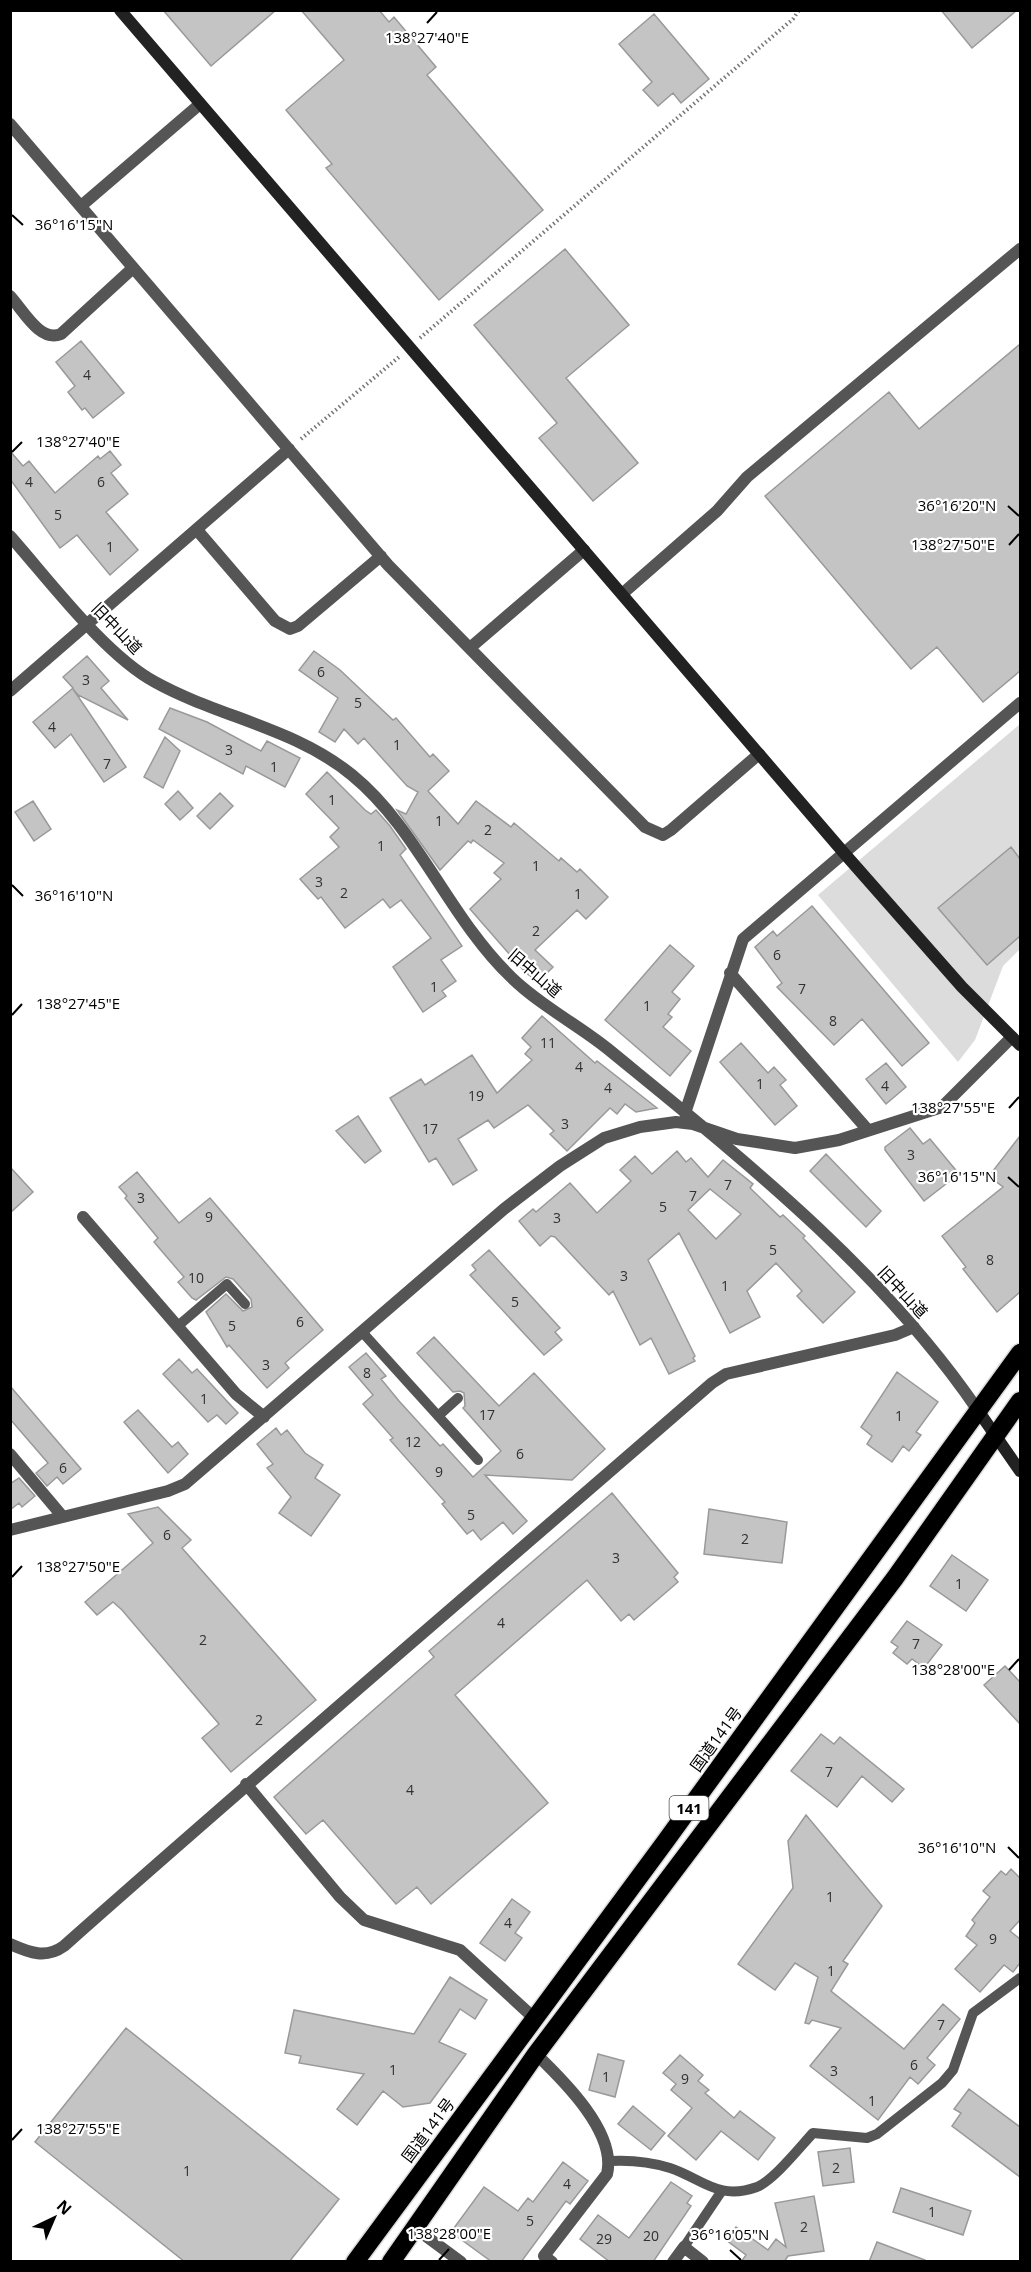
<svg xmlns="http://www.w3.org/2000/svg" width="1031" height="2272" font-family="'Open Sans','Noto Sans JP',sans-serif">
	<style>
		.green { fill: #dcdcdc }
		.building { fill: #c4c4c4; stroke: #999; stroke-width: 1.5; fill-rule: evenodd }
		.lines { fill: none; stroke-linecap: round; stroke-linejoin: round }
		.highway-casing { stroke: #dbdbdb; stroke-width: 21 }
		.path { stroke: #777; stroke-width: 4; stroke-dasharray: 1.5 3; stroke-linecap: butt }
		.lane { stroke: #555; stroke-width: 10 }
		.street { stroke: #555; stroke-width: 12 }
		.secondary { stroke: #222; stroke-width: 12 }
		.highway { stroke: #000; stroke-width: 18 }
		.ticks { fill: none; stroke: #000; stroke-width: 2 }
		.labels { text-anchor: middle; dominant-baseline: central; stroke-width: 4.5; stroke-linejoin: round; paint-order: stroke }
		.number-label { font-size: 14px; fill: #313131 }
		.shield { fill: #fff; stroke: #4c4c4c; stroke-width: 1.5 }
		.shield-label { font-size: 15px; font-weight: bold; fill: #000 }
		.street-label { font-size: 16px; fill: #000; stroke: #fff }
		.ticks-label { font-size: 15px; text-anchor: middle; fill: #000; stroke: #fff; stroke-width: 4.5; stroke-linejoin: round; paint-order: stroke }
	</style>
	<rect width="100%" height="100%" fill="#fff"/>
	<path class="green" d="M1020 724V949L1003 966 975 1040 958 1062 818 895Z"/>
	<path class="building" d="M163 10H276L211 66Z
		M301 10H379L389 22 394 17 436 67 427 75 543 210 439 300 326 168 332 164 286 110 344 60Z
		M941 10H1017L972 48Z
		M654 14 709 79 681 103 673 93 658 106 643 90 652 82 619 44Z
		M565 249 629 325 566 378 638 463 593 501 539 438 557 423 474 325Z
		M81 341 124 393 93 418 85 408 82 410 68 392 75 386 56 362Z
		M1020 344V671L983 702 937 647 911 669 765 496 889 392 919 429Z
		M10 451 23 466 29 461 55 493 98 456 100 459 110 451 121 465 111 473 128 494 106 512 138 550 110 575 77 535 60 548 10 479Z
		M314 651 340 670 393 720 396 718 430 757 433 754 449 771 428 791 458 824 476 801 511 827 514 823 559 861 561 858 577 872 580 869 608 897 586 919 577 910 535 950 553 967 538 982 525 972 470 909 501 879 494 873 504 863 473 840 471 843 468 841 440 870 397 810 406 814 418 792 407 786 364 738 358 744 344 729 335 742 319 732 338 698 299 670Z
		M87 656 109 681 101 688 128 720 78 695 73 689 126 767 104 782 71 734 55 748 33 722 73 688 63 677Z
		M170 708 207 722 261 751 267 741 300 758 285 787 246 766 243 774 159 729Z
		M165 737 180 751 163 788 144 777Z
		M327 772 365 810 371 814 376 810 390 826 406 849 400 855 462 946 441 960 456 981 442 991 446 996 423 1012 393 967 431 938 401 900 390 908 383 899 345 928 321 897 318 899 300 879 339 847 330 837 339 828 306 794Z
		M178 791 193 808 180 820 165 804Z
		M220 793 233 806 210 829 197 816Z
		M33 801 51 829 34 841 15 812Z
		M1011 847 1020 859V936L987 965 938 908Z
		M812 906 929 1043 902 1066 862 1019 834 1045 777 987 782 983 755 947 773 931 777 936Z
		M670 945 694 966 672 992 680 999 668 1014 672 1017 663 1027 691 1051 670 1076 605 1020Z
		M542 1016 595 1063 597 1061 657 1108 636 1112 625 1104 617 1114 610 1108 567 1151 550 1134 554 1131 528 1105 494 1128 488 1120 458 1139 477 1170 453 1185 436 1158 429 1162 390 1098 421 1079 425 1085 472 1055 497 1093 532 1060 525 1054 531 1047 522 1038Z
		M741 1043 768 1073 774 1067 786 1080 780 1085 797 1106 775 1125 720 1062Z
		M886 1063 906 1087 886 1104 866 1079Z
		M358 1116 381 1151 365 1163 336 1131Z
		M910 1128 923 1144 930 1139 959 1174 924 1201 885 1150V1147Z
		M1020 1136V1292L997 1312 963 1269 966 1267 942 1236 1003 1187 989 1176Z
		M677 1151 686 1162 691 1158 708 1177 723 1160 753 1184 750 1188 780 1217 783 1215 805 1236 803 1238 855 1292 823 1323 797 1296 802 1291 776 1263 747 1291 760 1317 730 1333 679 1233 648 1260 695 1356 693 1358 695 1361 669 1374 651 1338 640 1345 613 1291 609 1295 555 1237 551 1236 540 1246 519 1221 533 1209 536 1212 570 1183 597 1213 631 1181 620 1170 635 1156 652 1174ZM710 1189 741 1214 716 1239 688 1210Z
		M826 1154 881 1211 866 1227 810 1171Z
		M10 1167 33 1192 10 1213Z
		M137 1172 179 1223 210 1198 323 1330 285 1363 289 1368 267 1388 229 1345 227 1347 206 1312 226 1294 243 1311 252 1307 251 1299 233 1279 226 1277 196 1300 192 1298 178 1282 184 1277 154 1242 158 1238 125 1198 127 1196 119 1187Z
		M489 1250 560 1328 555 1332 562 1340 544 1355 470 1275 476 1270 472 1265Z
		M434 1337 499 1406 534 1373 605 1449 572 1480 485 1475 527 1521 513 1534 503 1522 481 1540 473 1530 467 1534 442 1504 445 1502 390 1440 393 1438 363 1404 373 1395 349 1367 366 1353 386 1376 381 1379 399 1401 440 1446 443 1444 473 1477 501 1451 463 1408 465 1406 464 1393 460 1391 453 1392 417 1353Z
		M179 1359 192 1373 197 1369 238 1413 226 1424 217 1415 208 1422 163 1374Z
		M897 1372 938 1402 916 1432 921 1435 909 1451 903 1446 892 1462 867 1444 872 1436 861 1427Z
		M10 1386 81 1469 63 1484 57 1477 47 1486 36 1473 48 1463 10 1419Z
		M138 1410 172 1447 178 1442 188 1454 168 1473 124 1422Z
		M276 1428 281 1435 287 1430 305 1453 323 1465 315 1478 340 1495 311 1536 279 1513 291 1497 267 1468 273 1464 257 1444Z
		M19 1478 35 1496 22 1507 19 1503 10 1510V1484Z
		M612 1493 678 1573 674 1577 678 1582 634 1620 629 1614 621 1621 587 1580 455 1695 548 1803 431 1904 417 1887 396 1904 323 1820 306 1834 274 1797 434 1657 429 1651Z
		M158 1507 191 1540 182 1548 316 1700 231 1772 202 1738 219 1724 122 1610 113 1602 97 1615 85 1602 153 1543 128 1514Z
		M709 1509 787 1522 782 1563 704 1554Z
		M952 1555 988 1580 966 1611 930 1586Z
		M907 1621 942 1645 924 1668 912 1659 907 1664 893 1653 898 1647 891 1642Z
		M1005 1666 1020 1682V1724L984 1685Z
		M821 1734 834 1744 840 1737 904 1789 892 1802 862 1776 837 1807 791 1771Z
		M806 1815 882 1906 843 1961 848 1964 831 1991 904 2049 943 2004 960 2019 927 2058 935 2065 918 2084 910 2077 878 2120 810 2066 841 2028 812 2020 809 2024 805 2023 818 1977 795 1963 775 1990 738 1964 793 1888 788 1841Z
		M1011 1869 1020 1878V1920L1010 1931 1020 1939V1963L1013 1972 1004 1965 980 1992 955 1969 977 1945 966 1936 975 1923 972 1920 990 1897 983 1891 1001 1871 1006 1875Z
		M512 1899 530 1912 515 1933 522 1938 505 1961 480 1943Z
		M450 1977 487 2000 475 2019 460 2009 439 2042 466 2054 430 2103 403 2107 383 2091 357 2125 337 2109 364 2074 299 2063 301 2056 285 2053 294 2010 414 2034Z
		M126 2028 339 2199 289 2262H185L35 2142Z
		M598 2054 624 2061 615 2097 589 2090Z
		M680 2055 703 2075 698 2081 709 2090 705 2093 734 2118 740 2111 775 2138 758 2160 721 2131 696 2160 668 2136 692 2108 671 2090 676 2084 663 2073Z
		M969 2089 1020 2127V2177L952 2126 961 2113 954 2109Z
		M633 2106 665 2133 651 2150 618 2124Z
		M850 2148 854 2182 823 2186 818 2152Z
		M563 2162 588 2181 570 2204 566 2201 521 2262H492L451 2232 484 2187 518 2211 528 2198 533 2202Z
		M671 2182 692 2196 687 2203 691 2206 653 2262H610L580 2239 598 2215 629 2238Z
		M901 2188 971 2211 963 2235 893 2212Z
		M814 2196 824 2251 788 2256 784 2262H741L746 2255 726 2240 736 2227 768 2250 776 2239 786 2247 775 2203Z
		M877 2242 925 2260V2262H869Z"/>
	<g class="lines">
		<defs>
			<path id="highway" d="M355 2262 665 1842 1020 1353
				M391 2262 536 2054 895 1578 1020 1401"/>
		</defs>
		<use href="#highway" class="highway-casing"/>
		<path class="path" d="M420 338 793 19 799 10
			M301 439 399 357"/>
		<path class="lane" d="M179 1325 227 1284 245 1304
			M363 1333 478 1460
			M438 1416 458 1398
			M610 2161C629 2160 651 2162 670 2168 703 2179 718 2201 757 2187 774 2180 800 2147 813 2133L867 2138 877 2134 942 2083 953 2070 973 2013 1020 1978
			M684 2247 721 2192"/>
		<path class="street" d="M10 124 388 565 645 827 663 835 671 830 759 754
			M81 206 200 104
			M10 296C23 310 40 343 61 334L133 268
			M197 530 275 621 290 629 298 626 381 556
			M10 536C49 580 105 655 155 682 218 717 295 728 352 775 418 829 449 918 512 978 541 1006 577 1024 608 1049 741 1158 879 1266 977 1409
			M622 594 717 511 747 477 1020 249
			M471 647 584 550
			M10 691 289 449
			M730 973 867 1129
			M685 1113 743 939 1020 703
			M83 1217 236 1394 264 1417
			M10 1454 63 1517
			M10 1530 168 1491 185 1484 504 1209 560 1166 604 1138 640 1127 676 1122 693 1124 737 1139 795 1148 839 1140 942 1107 1012 1037
			M246 1784 340 1897 364 1920 460 1950 534 2018
			M10 1944C30 1953 46 1959 64 1946 278 1756 496 1571 712 1383L726 1374 895 1335 914 1327
			M536 2054C564 2081 617 2133 607 2174L544 2256 552 2262
			M415 2228 461 2262
			M673 2262 684 2247 703 2262"/>
		<path class="secondary" d="M120 10 844 853 962 987 1020 1045
			M977 1409 1020 1471"/>
		<use href="#highway" class="highway"/>
	</g>
	<path class="ticks" d="M427 23 437 12M12 215 23 225M12 452 22 442M1008 506 1019 516M1009 545 1019 534M12 885 23 896M12 1015 22 1004M1009 1108 1019 1097M1008 1177 1019 1187M12 1577 22 1566M1009 1670 1019 1659M1008 1847 1019 1858M12 2140 22 2129M730 2250 741 2260M439 2260 449 2249"/>
	<g class="labels">
		<g class="number-label">
			<text x="87" y="374">4</text>
			<text x="29" y="481">4</text>
			<text x="101" y="481">6</text>
			<text x="58" y="514">5</text>
			<text x="110" y="546">1</text>
			<text x="321" y="671">6</text>
			<text x="86" y="679">3</text>
			<text x="358" y="702">5</text>
			<text x="52" y="726">4</text>
			<text x="397" y="744">1</text>
			<text x="229" y="749">3</text>
			<text x="107" y="763">7</text>
			<text x="274" y="766">1</text>
			<text x="332" y="799">1</text>
			<text x="439" y="820">1</text>
			<text x="488" y="829">2</text>
			<text x="381" y="845">1</text>
			<text x="536" y="865">1</text>
			<text x="319" y="881">3</text>
			<text x="344" y="892">2</text>
			<text x="578" y="893">1</text>
			<text x="536" y="930">2</text>
			<text x="777" y="954">6</text>
			<text x="434" y="986">1</text>
			<text x="802" y="988">7</text>
			<text x="647" y="1005">1</text>
			<text x="833" y="1020">8</text>
			<text x="548" y="1042">11</text>
			<text x="579" y="1066">4</text>
			<text x="760" y="1083">1</text>
			<text x="885" y="1085">4</text>
			<text x="608" y="1087">4</text>
			<text x="476" y="1095">19</text>
			<text x="565" y="1123">3</text>
			<text x="430" y="1128">17</text>
			<text x="911" y="1154">3</text>
			<text x="728" y="1184">7</text>
			<text x="693" y="1195">7</text>
			<text x="141" y="1197">3</text>
			<text x="663" y="1206">5</text>
			<text x="209" y="1216">9</text>
			<text x="557" y="1217">3</text>
			<text x="773" y="1249">5</text>
			<text x="990" y="1259">8</text>
			<text x="624" y="1275">3</text>
			<text x="196" y="1277">10</text>
			<text x="725" y="1285">1</text>
			<text x="515" y="1301">5</text>
			<text x="300" y="1321">6</text>
			<text x="232" y="1325">5</text>
			<text x="266" y="1364">3</text>
			<text x="367" y="1372">8</text>
			<text x="204" y="1398">1</text>
			<text x="487" y="1414">17</text>
			<text x="899" y="1415">1</text>
			<text x="413" y="1441">12</text>
			<text x="520" y="1453">6</text>
			<text x="63" y="1467">6</text>
			<text x="439" y="1471">9</text>
			<text x="471" y="1514">5</text>
			<text x="167" y="1534">6</text>
			<text x="745" y="1538">2</text>
			<text x="616" y="1557">3</text>
			<text x="959" y="1583">1</text>
			<text x="501" y="1622">4</text>
			<text x="203" y="1639">2</text>
			<text x="916" y="1643">7</text>
			<text x="259" y="1719">2</text>
			<text x="829" y="1771">7</text>
			<text x="410" y="1789">4</text>
			<text x="830" y="1896">1</text>
			<text x="508" y="1922">4</text>
			<text x="993" y="1938">9</text>
			<text x="831" y="1970">1</text>
			<text x="941" y="2024">7</text>
			<text x="914" y="2064">6</text>
			<text x="393" y="2069">1</text>
			<text x="834" y="2070">3</text>
			<text x="606" y="2076">1</text>
			<text x="685" y="2078">9</text>
			<text x="872" y="2100">1</text>
			<text x="836" y="2167">2</text>
			<text x="187" y="2170">1</text>
			<text x="567" y="2183">4</text>
			<text x="932" y="2211">1</text>
			<text x="530" y="2220">5</text>
			<text x="804" y="2226">2</text>
			<text x="651" y="2235">20</text>
			<text x="604" y="2238">29</text>
		</g>
		<rect class="shield" x="669.5" y="1796" width="39" height="24" rx="4.5"/>
		<g class="shield-label">
			<text x="689" y="1808">141</text>
		</g>
		<g class="street-label">
			<text transform="translate(117 628) rotate(46)">旧中山道</text>
			<text transform="translate(535 973) rotate(41)">旧中山道</text>
			<text transform="translate(903 1292) rotate(47)">旧中山道</text>
			<text transform="translate(716 1739) rotate(-54)">国道141号</text>
			<text transform="translate(428 2130) rotate(-53)">国道141号</text>
		</g>
	</g>
	<g class="ticks-label">
		<text x="427" y="43">138°27'40"E</text>
		<text x="74" y="230">36°16'15"N</text>
		<text x="78" y="447">138°27'40"E</text>
		<text x="957" y="511">36°16'20"N</text>
		<text x="953" y="550">138°27'50"E</text>
		<text x="74" y="901">36°16'10"N</text>
		<text x="78" y="1009">138°27'45"E</text>
		<text x="953" y="1113">138°27'55"E</text>
		<text x="957" y="1182">36°16'15"N</text>
		<text x="78" y="1572">138°27'50"E</text>
		<text x="953" y="1675">138°28'00"E</text>
		<text x="957" y="1853">36°16'10"N</text>
		<text x="78" y="2134">138°27'55"E</text>
		<text x="449" y="2239">138°28'00"E</text>
		<text x="730" y="2240">36°16'05"N</text>
	</g>
	<rect width="1031" height="2272" fill="none" stroke="#000000" stroke-width="24"/>
	<g transform="translate(54 2218) rotate(44)" stroke="#ffffff" stroke-width="4.5" paint-order="stroke">
	<path d="M0-4.5L10 22L0 15L-10 22Z" fill="#000000"/>
	<text y="-9" font-size="16" font-weight="bold" text-anchor="middle" fill="#000000">N</text>
	</g>
</svg>
